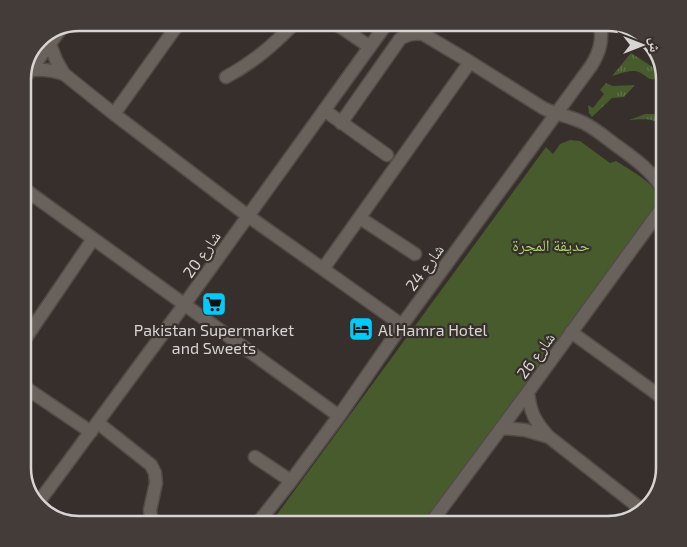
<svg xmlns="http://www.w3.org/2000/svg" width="687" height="547" font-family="'Exo 2','Noto Naskh Arabic',sans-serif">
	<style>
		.grass { fill: url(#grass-tufts) }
		.park { fill: #485b2d }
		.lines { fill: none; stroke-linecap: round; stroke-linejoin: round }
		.minor-casing { stroke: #514c48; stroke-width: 15 }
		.major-casing { stroke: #514c48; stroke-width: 15 }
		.minor { stroke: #69615c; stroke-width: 12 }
		.major { stroke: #b7867c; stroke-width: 12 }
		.labels { text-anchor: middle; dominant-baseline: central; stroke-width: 4.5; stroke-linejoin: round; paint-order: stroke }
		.park-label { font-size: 16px; fill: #a9d26d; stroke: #362f2b }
		.street-label { font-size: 16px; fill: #d8d4d1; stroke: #362f2b }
		.poi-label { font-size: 16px; fill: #d8d4d1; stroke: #362f2b }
		.rim { fill: none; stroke: #d8d4d1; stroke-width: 2.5 }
	</style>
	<defs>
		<pattern id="grass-tufts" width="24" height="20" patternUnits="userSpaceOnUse" patternTransform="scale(1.25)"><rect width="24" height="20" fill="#485b2d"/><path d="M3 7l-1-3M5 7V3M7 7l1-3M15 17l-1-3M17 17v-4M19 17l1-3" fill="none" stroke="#62724a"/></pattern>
	</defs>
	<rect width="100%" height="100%" fill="#362f2b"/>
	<path class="grass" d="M631 53 662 73V75C648 87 647 71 633 71 626 71 619 74 612 76Z
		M606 83 613 86 635 85 624 97 612 98 592 117 589 113 588 105 593 108 604 94 600 90Z
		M645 114H655L664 115V125C651 118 644 119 629 120Z"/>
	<path class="park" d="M570 140 580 141 610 163 616 161C625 167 651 181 655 191 657 196 656 202 655 207L423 524H270L546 147 553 154 560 144Z"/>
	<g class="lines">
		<defs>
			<path id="minor" d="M335 23 370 47
				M50 44 56 60 64 74
				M30 70C43 69 53 70 64 74L114 114 248 216 402 325
				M226 77C254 62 273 45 295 23
				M23 80 60 30
				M324 110 387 155
				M114 114 179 23
				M341 123 400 39C408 34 414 33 423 34L470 62 543 108C557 115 570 116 584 123 594 128 604 136 613 143 632 157 652 170 664 191
				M23 188 339 416
				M360 218 415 254
				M323 269 470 62
				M571 332 664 399
				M23 342 93 239
				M23 386 91 432
				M528 392C530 412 535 422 549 437L641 509
				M98 423 151 465 155 473 156 483 150 510 152 524
				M501 428 525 430 549 437
				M255 457 291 481
				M38 503 184 305 387 23
				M257 524 291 481 339 416 402 325 591 66C600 52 603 40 600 23
				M430 524 528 392 664 205"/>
			<path id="major" d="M643 36 645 37"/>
		</defs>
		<use href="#minor" class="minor-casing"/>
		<use href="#major" class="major-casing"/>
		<use href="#minor" class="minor"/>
		<use href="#major" class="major"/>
	</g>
	<defs>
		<symbol id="supermarket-square" viewBox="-11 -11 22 22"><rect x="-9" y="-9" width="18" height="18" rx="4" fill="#02cbf9" stroke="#362f2b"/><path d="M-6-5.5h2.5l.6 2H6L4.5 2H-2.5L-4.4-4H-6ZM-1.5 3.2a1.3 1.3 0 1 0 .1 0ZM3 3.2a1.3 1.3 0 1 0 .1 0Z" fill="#111"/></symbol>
		<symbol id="hotel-square" viewBox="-11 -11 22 22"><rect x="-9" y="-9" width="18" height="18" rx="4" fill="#02cbf9" stroke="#362f2b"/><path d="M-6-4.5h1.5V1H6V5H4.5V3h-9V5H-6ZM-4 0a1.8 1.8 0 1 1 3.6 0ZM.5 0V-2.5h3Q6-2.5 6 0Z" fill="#111"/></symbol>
	</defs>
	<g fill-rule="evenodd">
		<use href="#supermarket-square" x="200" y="290" width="28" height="28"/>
		<use href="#hotel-square" x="347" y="315" width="28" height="28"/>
	</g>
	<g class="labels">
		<g class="park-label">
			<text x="551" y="244">حديقة المجرة</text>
		</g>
		<g class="street-label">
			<text transform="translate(201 254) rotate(-55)">شارع 20</text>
			<text transform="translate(424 267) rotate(-54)">شارع 24</text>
			<text transform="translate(535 355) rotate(-54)">شارع 26</text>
		</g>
		<g class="poi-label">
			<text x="214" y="329">Pakistan Supermarket<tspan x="214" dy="18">and Sweets</tspan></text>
			<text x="378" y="329" text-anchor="start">Al Hamra Hotel</text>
		</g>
	</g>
	<path d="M0 0H687V547H0ZM79 31H608A48 48 0 0 1 656 79V468A48 48 0 0 1 608 516H79A48 48 0 0 1 31 468V79A48 48 0 0 1 79 31Z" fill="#433c38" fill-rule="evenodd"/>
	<path class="rim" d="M79 31H608A48 48 0 0 1 656 79V468A48 48 0 0 1 608 516H79A48 48 0 0 1 31 468V79A48 48 0 0 1 79 31Z"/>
	<g transform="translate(642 45) rotate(90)" stroke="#362f2b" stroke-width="4" paint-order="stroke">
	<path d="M0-4L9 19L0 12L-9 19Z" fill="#d8d4d1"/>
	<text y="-8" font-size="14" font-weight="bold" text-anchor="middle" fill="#d8d4d1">ش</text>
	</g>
</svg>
